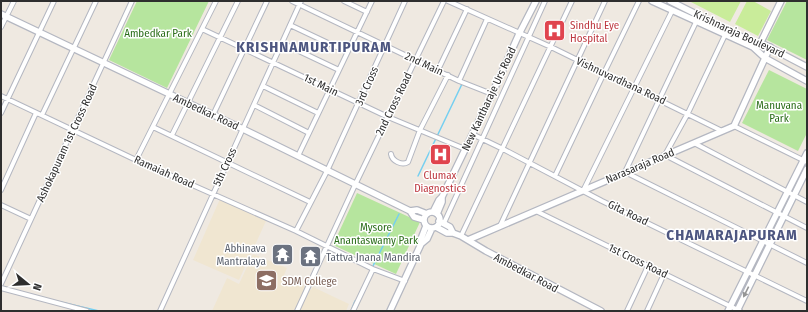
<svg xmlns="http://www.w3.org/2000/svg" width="808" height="312" font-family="'Fira Sans Condensed',sans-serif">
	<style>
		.education { fill: #f0e6d1 }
		.green { fill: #b6e59e }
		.pitch { fill: #c9ec9a }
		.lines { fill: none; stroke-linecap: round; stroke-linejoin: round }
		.stream { stroke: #75cff0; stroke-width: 1.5 }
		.street-casing { stroke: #b4b7c1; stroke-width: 6 }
		.secondary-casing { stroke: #b4b7c1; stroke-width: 8 }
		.street { stroke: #fff; stroke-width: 4 }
		.secondary { stroke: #fff; stroke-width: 5.5 }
		.oneway { fill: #969696 }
		.labels { text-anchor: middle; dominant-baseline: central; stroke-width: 3; stroke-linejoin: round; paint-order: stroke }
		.health-label { font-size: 11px; fill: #be3a42; stroke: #fff; text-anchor: start }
		.park-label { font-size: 11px; fill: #2c6e1b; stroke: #fff }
		.street-label { font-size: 11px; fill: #2e2e2e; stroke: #fff }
		.worship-label { font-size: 11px; fill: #5b616d; stroke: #fff; text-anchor: end }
		.education-label { font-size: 11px; fill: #785e54; stroke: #fff; text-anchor: start }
		.district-label { font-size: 15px; font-weight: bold; letter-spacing: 1px; fill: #4d5680; stroke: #fff }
	</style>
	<rect width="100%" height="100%" fill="#efe9e1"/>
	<path class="education" d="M220 199 266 221 239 280 193 260Z
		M253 254 287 268 284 275 311 290 313 287 349 304 346 311H212L227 278 239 284Z"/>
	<path class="green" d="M137 1H209L167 88 109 60Z
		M787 1H807V60L767 40Z
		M769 70 807 89V133L798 151 742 123Z
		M357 193 420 222 396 274 333 245Z"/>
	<path class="pitch" d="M689 1H741L730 22Z
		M747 1H753L771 11 758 36 735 24Z"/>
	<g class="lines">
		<path class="stream" d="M418 176 462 84
			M372 268 399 214
			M56 301 99 311
			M351 311 355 301"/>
		<defs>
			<path id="street" d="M292 1 459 81 492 94
				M344 1 367 12
				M448 1 551 47 722 131
				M696 22 625 172 807 263
				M290 25 347 52
				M1 27 14 1
				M202 29 388 117 465 149
				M725 35 688 113 665 155 807 228
				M282 43 339 70
				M438 70 467 9
				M459 81 487 19
				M263 86 318 113
				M1 96 136 160 296 231 373 269 405 281
				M254 105 309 133
				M1 113 54 1
				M42 115 96 1
				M213 115 267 1
				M734 126 807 162
				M153 127 310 202
				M472 134 503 149 602 201 807 301
				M172 135 238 1
				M694 143 807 202
				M391 154C392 161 402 166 408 162L420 130 448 75
				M298 156 372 1
				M136 160 216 1
				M555 176 604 73 639 1
				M1 190 36 113
				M583 191 672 11
				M1 205 31 219
				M536 211 740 311
				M444 223 545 1
				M500 226 605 1
				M296 231 327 171 405 1
				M461 236 572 1
				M1 284 132 1
				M1 288 87 311
				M160 311 301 1
				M297 311 355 185 444 1
				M353 311 373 269
				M627 311 648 266
				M647 311 664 274"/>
			<path id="secondary" d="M652 1 753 47 765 58 807 81
				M670 1 756 44 765 45 807 67
				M1 14 243 129 410 211 414 217 424 220
				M759 46 781 1
				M410 211 417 210 427 214
				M433 212 439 200 442 197
				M424 220a8 8 0 1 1 16 0a8 8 0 1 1-16 0Z
				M437 214 442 202V197L492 94 519 34 536 1
				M439 221 450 227 453 233
				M436 227 447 233H453L461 236 486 251 601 311
				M468 240 734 126 770 47
				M421 244 427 239 432 228
				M390 311 421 244V239L426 226
				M728 311 807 153
				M737 311 807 169"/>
		</defs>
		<use href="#street" class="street-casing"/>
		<use href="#secondary" class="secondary-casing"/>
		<use href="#street" class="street"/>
		<use href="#secondary" class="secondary"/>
	</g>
	<defs><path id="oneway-solid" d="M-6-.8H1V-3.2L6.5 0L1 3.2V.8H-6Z"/></defs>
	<use class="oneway" href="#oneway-solid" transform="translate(746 292) rotate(116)"/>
	<defs>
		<symbol id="hospital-square" viewBox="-11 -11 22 22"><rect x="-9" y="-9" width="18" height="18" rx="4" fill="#e0444e" stroke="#fff"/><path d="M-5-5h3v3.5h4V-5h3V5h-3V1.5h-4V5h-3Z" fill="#fff"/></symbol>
		<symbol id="temple-square" viewBox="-11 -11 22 22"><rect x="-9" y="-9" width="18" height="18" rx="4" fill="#6b7280" stroke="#fff"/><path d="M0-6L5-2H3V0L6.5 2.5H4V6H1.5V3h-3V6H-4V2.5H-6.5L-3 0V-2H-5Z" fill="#fff"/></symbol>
		<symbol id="university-square" viewBox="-11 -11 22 22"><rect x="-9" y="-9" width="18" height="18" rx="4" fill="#8d6e63" stroke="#fff"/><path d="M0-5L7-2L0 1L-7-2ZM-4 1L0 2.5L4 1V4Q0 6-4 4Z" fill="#fff"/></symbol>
	</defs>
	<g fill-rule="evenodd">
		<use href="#hospital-square" x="542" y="18" width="25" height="25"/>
		<use href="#hospital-square" x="428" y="142" width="25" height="25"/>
		<use href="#temple-square" x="270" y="242" width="25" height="25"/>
		<use href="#temple-square" x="298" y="244" width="25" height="25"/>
		<use href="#university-square" x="254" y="268" width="25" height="25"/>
	</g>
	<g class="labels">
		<g class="health-label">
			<text x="570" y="25">Sindhu Eye<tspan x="570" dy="13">Hospital</tspan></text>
			<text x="440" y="175" text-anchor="middle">Clumax<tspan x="440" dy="13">Diagnostics</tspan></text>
		</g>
		<g class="park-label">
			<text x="158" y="33">Ambedkar Park</text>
			<text x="779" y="105">Manuvana<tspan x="779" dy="13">Park</tspan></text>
			<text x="376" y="227">Mysore<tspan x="376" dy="13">Anantaswamy Park</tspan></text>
		</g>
		<g class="street-label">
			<text transform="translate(739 34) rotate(25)">Krishnaraja Boulevard</text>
			<text transform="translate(424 64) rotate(25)">2nd Main</text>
			<text transform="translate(621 81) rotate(25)">Vishnuvardhana Road</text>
			<text transform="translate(321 85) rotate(26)">1st Main</text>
			<text transform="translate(367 86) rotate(-66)">3rd Cross</text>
			<text transform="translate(489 99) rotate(-65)">New Kantharaje Urs Road</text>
			<text transform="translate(394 104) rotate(-64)">2nd Cross Road</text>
			<text transform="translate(206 112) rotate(25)">Ambedkar Road</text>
			<text transform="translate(67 143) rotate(-65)">Ashokapuram 1st Cross Road</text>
			<text transform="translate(640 166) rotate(-23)">Narasaraja Road</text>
			<text transform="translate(225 167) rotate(-65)">5th Cross</text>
			<text transform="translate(164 172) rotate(24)">Ramaiah Road</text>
			<text transform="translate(628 213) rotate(26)">Gita Road</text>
			<text transform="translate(638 261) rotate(26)">1st Cross Road</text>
			<text transform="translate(526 273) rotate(28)">Ambedkar Road</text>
		</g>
		<g class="worship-label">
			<text x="266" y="248">Abhinava<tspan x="266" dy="13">Mantralaya</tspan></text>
			<text x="326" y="257" text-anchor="start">Tattva Jnana Mandira</text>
		</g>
		<g class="education-label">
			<text x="282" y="281">SDM College</text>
		</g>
		<g class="district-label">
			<text x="314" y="47">KRISHNAMURTIPURAM</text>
			<text x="732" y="235">CHAMARAJAPURAM</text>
		</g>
	</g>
	<rect width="808" height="312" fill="none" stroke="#2e2e2e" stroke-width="4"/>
	<g transform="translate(28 284) rotate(108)" stroke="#ffffff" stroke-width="3" paint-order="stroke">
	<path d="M0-3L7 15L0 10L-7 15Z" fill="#2e2e2e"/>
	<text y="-6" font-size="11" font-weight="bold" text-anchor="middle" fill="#2e2e2e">N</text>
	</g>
</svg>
